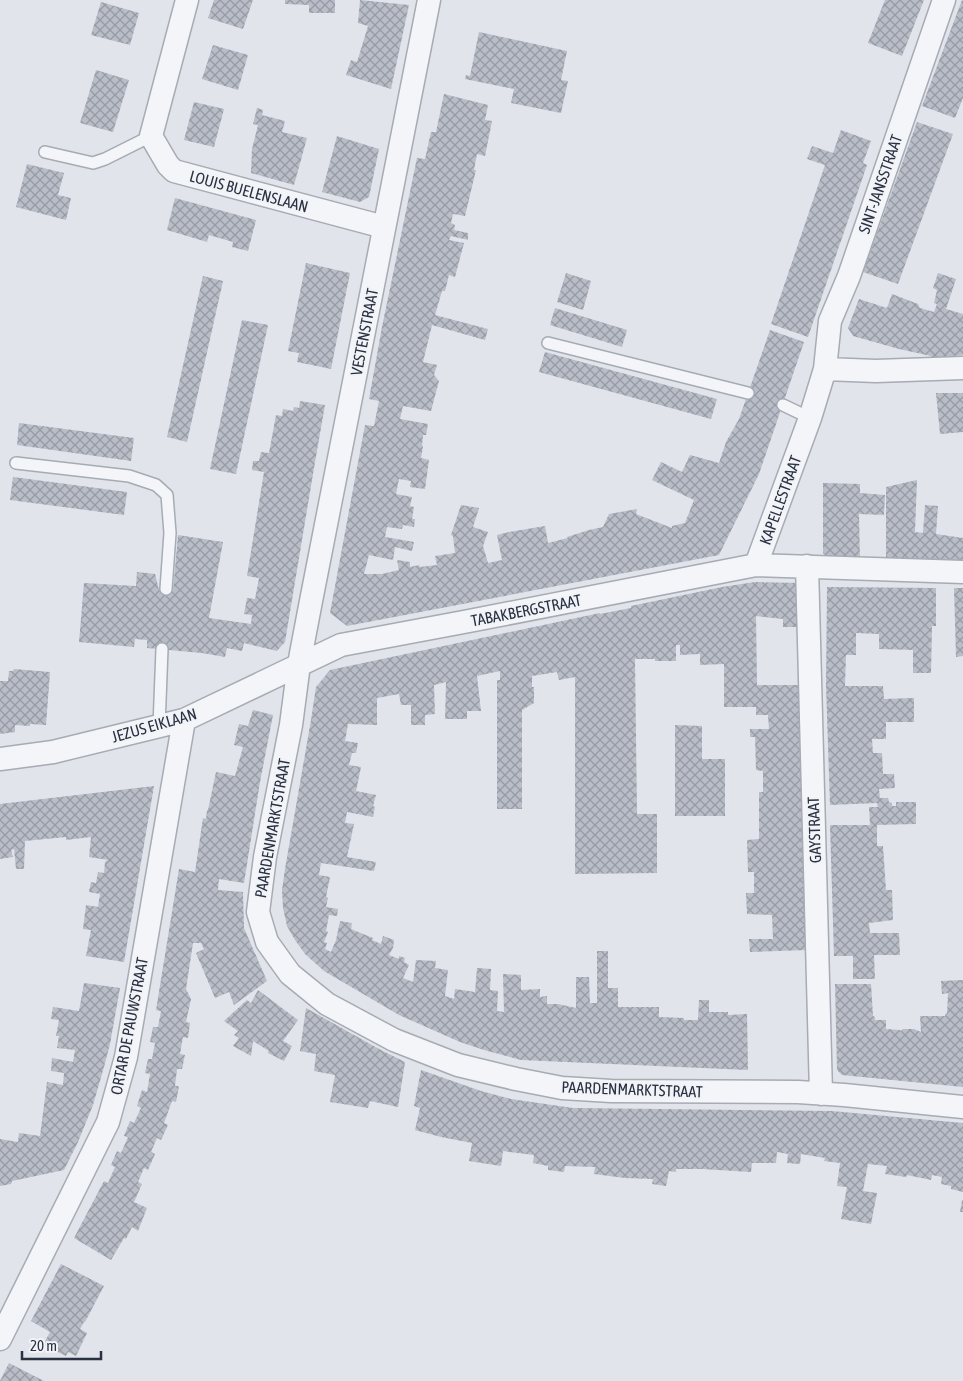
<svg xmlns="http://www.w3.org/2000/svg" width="963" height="1381" font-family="'Asap Condensed',sans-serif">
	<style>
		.building { fill: url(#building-cross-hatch) }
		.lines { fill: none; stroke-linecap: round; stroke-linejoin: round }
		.lane-casing { stroke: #a6abb4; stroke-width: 14 }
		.street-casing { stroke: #a6abb4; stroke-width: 25 }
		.lane { stroke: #f4f5f8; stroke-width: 11 }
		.street { stroke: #f4f5f8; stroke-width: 22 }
		.labels { text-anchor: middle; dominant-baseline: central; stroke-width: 4; stroke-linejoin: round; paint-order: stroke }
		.street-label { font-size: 16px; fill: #293142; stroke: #f1f3f7 }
	</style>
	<defs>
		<pattern id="building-cross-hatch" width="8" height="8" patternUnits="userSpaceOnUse" patternTransform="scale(1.25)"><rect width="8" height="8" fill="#b8bdc7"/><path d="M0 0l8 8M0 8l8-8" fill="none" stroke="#969aa3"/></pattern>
	</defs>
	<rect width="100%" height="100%" fill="#e1e4ea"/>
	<path class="building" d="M214 0H253L243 29 208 18Z
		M285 0H335V13H309V5L285 4Z
		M360 0 409 5 391 89 346 75 351 60 357 62 368 26 358 23Z
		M885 0H924L902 56 868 43Z
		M962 0H963V98L955 118 922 106Z
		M101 2 139 13 130 45 91 35Z
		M479 32 567 51 561 80 568 81 561 113 511 103 514 89 465 79 466 75 470 76Z
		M213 45 248 55 238 90 202 79Z
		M96 70 129 80 113 132 80 123Z
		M444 94 488 105 485 120 492 121 485 156 477 154 474 170H476L465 216 453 214 451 223 455 225 454 230 468 233V240L451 236 449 240 464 243 455 277 449 275 445 291H442L435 315 488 329 485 340 432 325 423 362 437 365 434 375 439 381 431 411 403 406 400 419 428 424 426 435H423L422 446H423L421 458 429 460 425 489 410 487 411 481 399 479 396 494 412 497 410 506 414 507 412 519H415L414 527 403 525 402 529 387 527 385 537 414 542 412 551 395 547 393 560 369 555 364 574H382L399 570 397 560 410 562V567L419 565 420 567 437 565 435 556 455 553 453 536 451 535 461 505 479 508 473 527 488 532 483 546 488 563 502 560 497 535 509 532 545 526 548 543 568 538 567 537 589 530 603 527 609 514 637 509 636 514 672 528V526L685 523 694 500 652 480 661 462 682 472 690 455 719 463 726 442 739 419 770 330 804 342 759 474 719 555 347 626 330 613 365 425 374 426 379 401 369 399 382 327 417 158 425 159 431 132H436Z
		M194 102 224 109 214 147 184 140Z
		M257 108 263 110 262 115 285 121 282 132 307 138 294 185 251 173 252 149 258 125 253 124Z
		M917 122 953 134 898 284 863 272Z
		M841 130 871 141 863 163 867 165 808 337 771 324 825 165 807 159 812 146 833 153Z
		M337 136 379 149 369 197 360 202 322 192Z
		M27 164 64 173 58 195 71 198 66 220 16 207Z
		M175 198 256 220 248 251 232 247 233 242 209 235 207 242 167 230Z
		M306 263 350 273 331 369 297 362 299 353 288 351Z
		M566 273 591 281 583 310 557 302Z
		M938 273 956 279 946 309 963 314V355L931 358V356L899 349 853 336 848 328 859 299 887 308 892 294 918 304 920 308 934 312 937 304 934 303 937 290 933 288Z
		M203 276 223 281 187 442 167 437Z
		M555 308 627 330 622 347 550 325Z
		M242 320 268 325 236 474 210 469Z
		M545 352 717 399 711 419 539 372Z
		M936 393H963V432L940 434Z
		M300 401 325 405 315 462 285 642 277 651 244 643 242 651 227 648 225 657 202 653 147 648V640L135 639 134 647 79 642 84 583 136 586 137 572 155 574 159 590 168 589 173 591 178 535 223 542 209 618 251 624 252 615 244 614 247 598 255 599 259 578 247 576 264 472 252 470 253 461H259L261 452 269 453 276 415 282 416 283 409 293 411 294 407 299 408Z
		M19 423 134 438 131 461 17 445Z
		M13 477 127 492 124 515 10 500Z
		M917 480 915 532 923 533 925 505 938 506 936 534 963 538V566L886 559V487Z
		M823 483 860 484V493L885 495 884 515 859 514 860 561 830 560 823 553Z
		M755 582 800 583V627H783V619L756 616 757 685H802L808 950 750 952 749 939H773L772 915 747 914 746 893H754V872H748L747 840 759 839V792H763V771L756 770 755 737H750V729H769L768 715H756V707H724V664L700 665V654L680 655V645H676V661H655V659H635L637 814H657V873L575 874V677L559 680 557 672 532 676V687H534V703L522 710V809H497V680H500V671L477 676 481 711H467V719H445L446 682 434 685 435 714 425 715V725H411V705H401L399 694 377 698V725L348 724 345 741 358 743 356 753H352L349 765 361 767 356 791 376 795 373 806 375 807 373 817 347 812 345 823 354 824 347 857 376 862 374 871 321 863 319 875 330 877 326 897 328 898 326 907 338 909 337 916 329 915 326 931 328 932 324 942 327 943 325 949 331 952 336 940 340 921 352 923 351 929 373 938 372 940 381 944 383 936 394 940 393 948 389 955 399 959V956L405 958 404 962 409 965 403 978 413 982 416 960 436 961 435 968 448 970 445 996 454 999 455 989 475 992 477 968 491 969 490 990 498 991 497 1011 504 1012 503 974 521 975V990L540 989V997L547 996V1004H558L576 1008V977H589L590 1003H597V951H608V988H618V1007H659V1017L684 1018V1020H698L699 1000H709V1012H728V1015L747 1014 748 1070 521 1060 484 1050 460 1042 399 1015 324 971 305 954 295 940 287 926 283 908 282 890 285 869 311 720 316 687 330 670 600 613V614L631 608V606L722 587Z
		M827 587 936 588V626H932L931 673H913V650L879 649V634L856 633V655H846L845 686H883L884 699 914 698V722H886V739H872L873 753H882L883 774H894L895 788 879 789 880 798H888L889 802 892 803V806H896V802H916V824L877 825V846H883L886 890H892L893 920 869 923 870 933H899L900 955H874L875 979H853V956H834L830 825H870L869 807H878L877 803 830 805 826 686Z
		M954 588H963V656L956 657Z
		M14 669 50 672 46 725 30 724V726L15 725V732L0 734V681H8L9 671H13Z
		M253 710 273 715 260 782 244 883 219 879 218 890 243 892 244 928 267 981 234 1005 229 992 215 998 196 953 204 949 201 943H193L186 989 191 999 186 1022 190 1023 188 1038 183 1037 180 1054 185 1055 182 1069H177L175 1086H179L176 1102 172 1101 164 1123 168 1125 161 1140 157 1138 151 1152 155 1154 148 1170 144 1168 138 1182 142 1184 134 1202 147 1208 138 1231 132 1227 126 1239 124 1238 111 1260 74 1238 104 1181 108 1183 115 1167 111 1165 117 1151 121 1153 128 1137 124 1136 130 1121 134 1123 141 1108 137 1106 142 1090 147 1092 150 1074 145 1073 148 1059H152L155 1043 150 1042 153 1027H158L161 1011 156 1010 179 869 195 872 203 818 206 819 207 810H208L216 772 235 776 243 747 234 745 239 724 248 726Z
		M675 725 702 726V759H725V816H675Z
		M154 786 124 962 86 956 91 930 83 929 86 905 98 907 100 894 89 892 91 882 96 883 98 872 104 873 105 862 108 860 89 857 91 837 66 840V837L25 841 24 869H16L14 849 11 850 13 857 0 859V804Z
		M963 980V1087L842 1075 837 1070 835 984H871L873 1016 875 1017V1020H886V1029L900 1030V1031L903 1029H914L921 1032 920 1016H945L946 1013 947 1014 948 993 942 994 941 981Z
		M84 983 120 988 110 1044 104 1067 93 1105 78 1142 64 1170 12 1181 11 1184 0 1186V1139L18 1142 19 1133 40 1136 47 1082 63 1085 64 1073 51 1071 52 1058 73 1062 75 1050 57 1048 59 1036H56L59 1020 51 1019 53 1007 79 1011Z
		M258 990 298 1020 283 1041 292 1046 284 1061 268 1053 269 1051 253 1041 251 1056 233 1046 239 1038 234 1035 238 1031 224 1021 247 1000 251 1003Z
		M306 1008 379 1049 405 1062 398 1107 370 1101 368 1108 330 1102 335 1075 314 1071 316 1054 300 1051Z
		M421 1070 481 1091 511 1099 573 1108 832 1111 963 1123V1192L951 1189V1186L941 1184 942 1177 932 1175 931 1180 907 1175 906 1177 885 1174 887 1166 868 1164 863 1191 877 1193 871 1224 841 1219 847 1187 837 1186 840 1163 824 1161 825 1158 801 1154 800 1164 787 1163 788 1154 777 1152 776 1163H752L751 1172 702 1169H676V1172L669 1171 666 1186 652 1184 653 1179 625 1178 594 1174 595 1167 565 1166 564 1172 548 1170V1166L533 1163 534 1155 503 1151 501 1166 469 1161 472 1143 441 1137 415 1130 420 1108 414 1106Z
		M962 1200H963V1212H960Z
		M61 1264 104 1286 85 1322H84L80 1329 87 1333 76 1356 68 1352 66 1356 43 1345 50 1332 31 1321Z
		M9 1363 44 1381H0Z"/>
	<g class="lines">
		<defs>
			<path id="lane" d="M45 152 93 163 105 159 151 136
				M548 343 748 393
				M783 405 810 418
				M16 463 129 476 156 485 167 495 170 533 166 589
				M159 726 162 649"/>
			<path id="street" d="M187 0 151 136 168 165 174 171 384 227
				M429 0 311 601 299 664 291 725 265 857 258 912 267 942 290 974 327 1004 394 1040 458 1065 516 1079 562 1088 611 1091 798 1092 844 1095 963 1107
				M825 369 876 371 963 368
				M756 565 810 418 825 369 830 321 849 276 944 0
				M807 566 821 1094
				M0 759 53 752 184 720 341 645 469 621 756 565 963 572
				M0 1339 108 1122 126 1057 184 720"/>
		</defs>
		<use href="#lane" class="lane-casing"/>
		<use href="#street" class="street-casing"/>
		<use href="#lane" class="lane"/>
		<use href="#street" class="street"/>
	</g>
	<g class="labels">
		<g class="street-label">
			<text transform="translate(880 184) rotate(-71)">SINT-JANSSTRAAT</text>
			<text transform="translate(249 191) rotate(15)">LOUIS BUELENSLAAN</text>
			<text transform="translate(364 332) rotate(-79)">VESTENSTRAAT</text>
			<text transform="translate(780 500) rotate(-70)">KAPELLESTRAAT</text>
			<text transform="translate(526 610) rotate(-11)">TABAKBERGSTRAAT</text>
			<text transform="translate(154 725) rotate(-16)">JEZUS EIKLAAN</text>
			<text transform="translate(272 828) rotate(-80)">PAARDENMARKTSTRAAT</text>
			<text transform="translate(814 830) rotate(-92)">GAYSTRAAT</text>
			<text transform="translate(129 1026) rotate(-79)">ORTAR DE PAUWSTRAAT</text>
			<text transform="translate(632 1089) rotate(2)">PAARDENMARKTSTRAAT</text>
		</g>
	</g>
	<path d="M22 1351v8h79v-8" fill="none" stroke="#293142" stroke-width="2.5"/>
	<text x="30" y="1351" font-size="15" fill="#293142" stroke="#f1f3f7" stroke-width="4" paint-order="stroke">20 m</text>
</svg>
